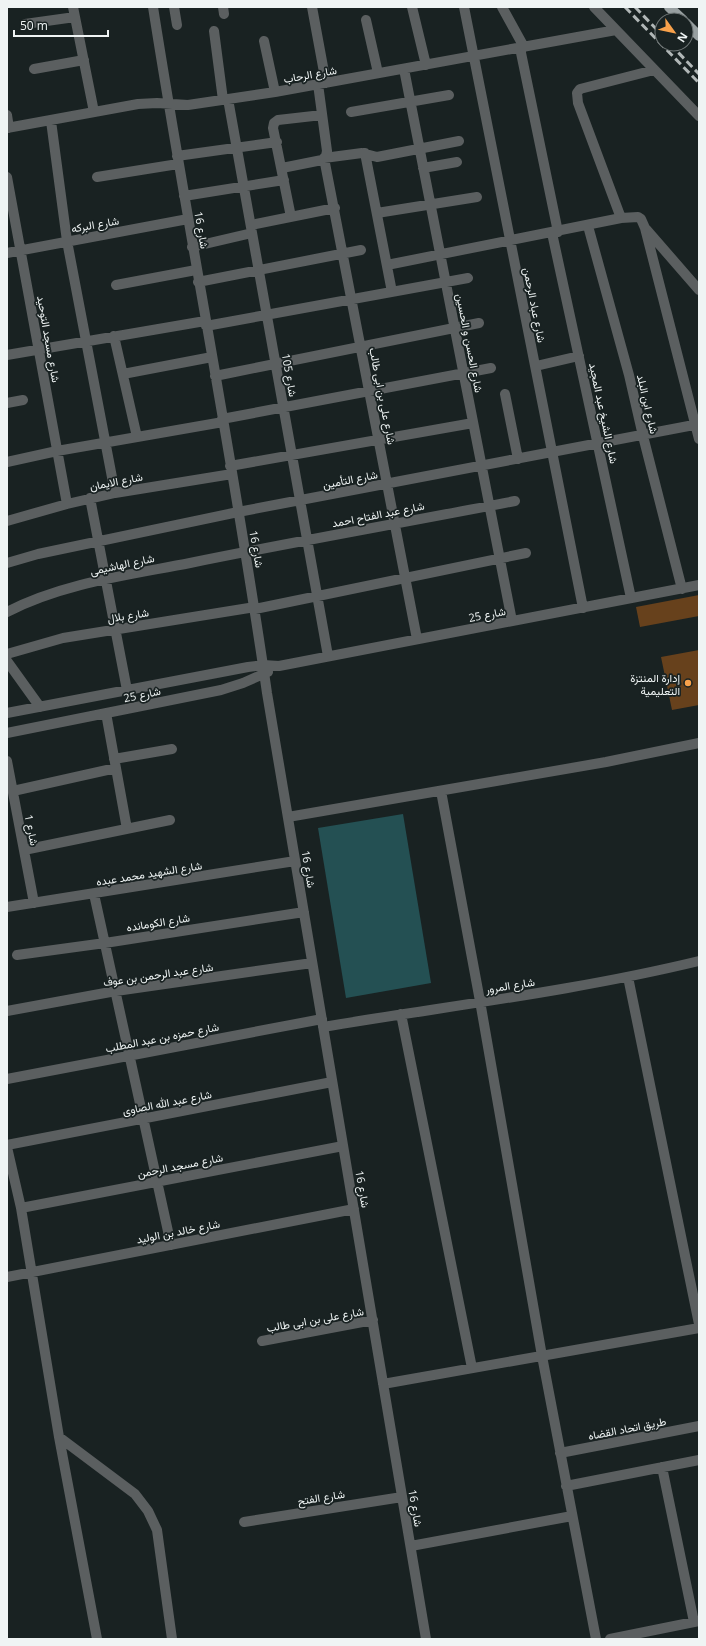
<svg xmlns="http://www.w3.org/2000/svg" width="706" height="1646" font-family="'Open Sans',Vazirmatn,sans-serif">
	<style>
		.green { fill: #245053 }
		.building { fill: #67411c }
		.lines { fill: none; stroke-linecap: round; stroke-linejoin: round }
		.street { stroke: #5b5f60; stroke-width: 10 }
		.primary { stroke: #979fa0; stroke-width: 10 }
		.rail { stroke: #b1b7b7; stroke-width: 3; stroke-dasharray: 8 4; stroke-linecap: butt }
		.poi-dot { fill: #f8a14b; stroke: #192222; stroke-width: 1.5 }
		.labels { text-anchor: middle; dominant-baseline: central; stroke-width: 3.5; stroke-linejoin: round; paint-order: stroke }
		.street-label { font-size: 11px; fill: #eff4f4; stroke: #192222 }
		.poi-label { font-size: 11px; fill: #eff4f4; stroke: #192222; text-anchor: end }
	</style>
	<rect width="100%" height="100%" fill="#192222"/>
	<path class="green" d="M403 814 431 983 346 998 318 828Z"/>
	<path class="building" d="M699 595V616L640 627 636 607Z
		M699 650V705L672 710 661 657Z"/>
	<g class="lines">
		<path class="street" d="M73 7 94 112
			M153 7C189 236 234 463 267 693L426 1639
			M174 7 177 25
			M223 7 224 14
			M312 7 326 83
			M412 7 426 65
			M464 7 583 608
			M502 7 524 47
			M594 7 699 116
			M366 20 378 73
			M25 24 75 17
			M214 31 223 100
			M264 41 275 92
			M520 48 558 232
			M34 69 84 60
			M404 69 512 621
			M228 99 328 656
			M351 112 449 95
			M7 115 9 128
			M51 121 67 241 115 493
			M7 128 138 104 157 103 188 105 275 92 616 30
			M365 153 392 292
			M177 156 277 142
			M282 168 322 160 326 156 327 151 318 84
			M423 168 457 162
			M7 177 67 504
			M97 177 178 164
			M184 196 284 180
			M377 213 477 197
			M291 217 273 128 274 123 278 120 322 115
			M621 218 578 103 577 93 580 89 654 70
			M251 225 335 208
			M588 226 629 375 643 436 682 589
			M646 229 699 290
			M552 233 631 598
			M192 247 252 233
			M7 253 188 219
			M387 265 621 218 638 217 641 219 645 228 699 439
			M198 282 361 250
			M116 285 196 270
			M206 326 468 278
			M114 336 137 437
			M7 355 205 321
			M536 366 579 356
			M123 374 212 357
			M215 376 479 323
			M505 394 518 459
			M7 403 23 400
			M222 419 491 368
			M7 462 57 451 223 422
			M230 466 473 423
			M90 498 127 690
			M7 521 67 504 115 493 232 474
			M7 563 38 554 238 512 699 424
			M255 609 526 553
			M7 612C63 583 129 575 190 563 298 541 407 522 515 501
			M417 639 324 158 362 153 377 157 459 141
			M7 654 63 638 255 607
			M7 661 40 707
			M7 713 248 667 263 665 279 666 699 585
			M106 713 127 829
			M7 733 221 690 243 683 268 672
			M114 759 172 749
			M7 761 34 903
			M13 791 116 768
			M441 791 480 1001 542 1356 596 1639
			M288 817 606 762 699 743
			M24 850 170 820
			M94 894 171 1245
			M7 907 295 861
			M17 955 105 943 304 912
			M628 977 699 1324
			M7 1011 116 991 312 963
			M401 1014 472 1368
			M323 1027C448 1006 575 991 699 961
			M7 1079 322 1019
			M7 1145 332 1082
			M7 1147 21 1208 59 1437 97 1639
			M21 1208 343 1146
			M7 1277 354 1209
			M262 1341 373 1320
			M383 1384 699 1328
			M59 1437 135 1494 148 1511 157 1530 172 1639
			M560 1453 699 1426
			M662 1467 694 1622
			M566 1486 699 1460
			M244 1522 402 1497
			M411 1546 572 1516
			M610 1639 699 1621"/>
		<path class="primary" d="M669 7 683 20
			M686 23 699 36"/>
		<path class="rail" d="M625 7 699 83
			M635 7 662 35
			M670 44 699 74"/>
	</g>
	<circle class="poi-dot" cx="688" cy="683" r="4"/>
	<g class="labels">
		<g class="street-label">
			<text transform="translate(310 74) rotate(-10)">شارع الرحاب</text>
			<text transform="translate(95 224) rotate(-10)">شارع البركه</text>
			<text transform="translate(202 230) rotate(80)">شارع 16</text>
			<text transform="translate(535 305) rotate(79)">شارع عباد الرحمن</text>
			<text transform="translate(49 339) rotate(80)">شارع مسجد التوحيد</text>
			<text transform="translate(470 343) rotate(79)">شارع الحسن و الحسين</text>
			<text transform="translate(290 375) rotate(80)">شارع 105</text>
			<text transform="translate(383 396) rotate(79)">شارع على بن ابى طالب</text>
			<text transform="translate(648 404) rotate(77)">شارع ابن البلد</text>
			<text transform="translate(604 413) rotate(78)">شارع الشيخ عبد المجيد</text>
			<text transform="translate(350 479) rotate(-11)">شارع التأمين</text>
			<text transform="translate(116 481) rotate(-11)">شارع الايمان</text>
			<text transform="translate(378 514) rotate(-11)">شارع عبد الفتاح احمد</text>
			<text transform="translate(257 549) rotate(80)">شارع 16</text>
			<text transform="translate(122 564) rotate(-12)">شارع الهاشيمى</text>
			<text transform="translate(487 614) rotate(-11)">شارع 25</text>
			<text transform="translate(128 615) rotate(-9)">شارع بلال</text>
			<text transform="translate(142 694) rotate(-12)">شارع 25</text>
			<text transform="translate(32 830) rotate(79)">شارع 1</text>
			<text transform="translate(309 869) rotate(81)">شارع 16</text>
			<text transform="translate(149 873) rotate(-9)">شارع الشهيد محمد عبده</text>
			<text transform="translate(158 922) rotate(-9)">شارع الكومانده</text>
			<text transform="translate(158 974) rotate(-8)">شارع عبد الرحمن بن عوف</text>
			<text transform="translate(510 985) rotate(-9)">شارع المرور</text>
			<text transform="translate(162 1037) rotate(-11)">شارع حمزه بن عبد المطلب</text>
			<text transform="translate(167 1102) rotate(-11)">شارع عبد الله الصاوى</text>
			<text transform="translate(180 1165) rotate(-11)">شارع مسجد الرحمن</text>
			<text transform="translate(363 1189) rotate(80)">شارع 16</text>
			<text transform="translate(178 1231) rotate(-11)">شارع خالد بن الوليد</text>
			<text transform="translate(315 1319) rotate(-10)">شارع على بن ابى طالب</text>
			<text transform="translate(627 1428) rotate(-11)">طريق اتحاد القضاه</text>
			<text transform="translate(321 1497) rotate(-9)">شارع الفتح</text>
			<text transform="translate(416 1508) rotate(80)">شارع 16</text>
		</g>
		<g class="poi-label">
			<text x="680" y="677">إدارة المنتزة<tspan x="680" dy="13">التعليمية</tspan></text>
		</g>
	</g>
	<rect width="706" height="1646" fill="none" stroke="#eff4f4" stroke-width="16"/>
	<g transform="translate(674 32) rotate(123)"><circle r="19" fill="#192222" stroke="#6f7676"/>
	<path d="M0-3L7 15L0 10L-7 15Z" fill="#f8a14b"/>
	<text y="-6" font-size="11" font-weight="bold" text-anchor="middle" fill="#eff4f4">N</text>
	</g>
	<path d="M14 30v6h94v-6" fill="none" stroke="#eff4f4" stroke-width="2"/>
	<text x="20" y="30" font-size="12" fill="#eff4f4" stroke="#192222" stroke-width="3" paint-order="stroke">50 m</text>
</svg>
